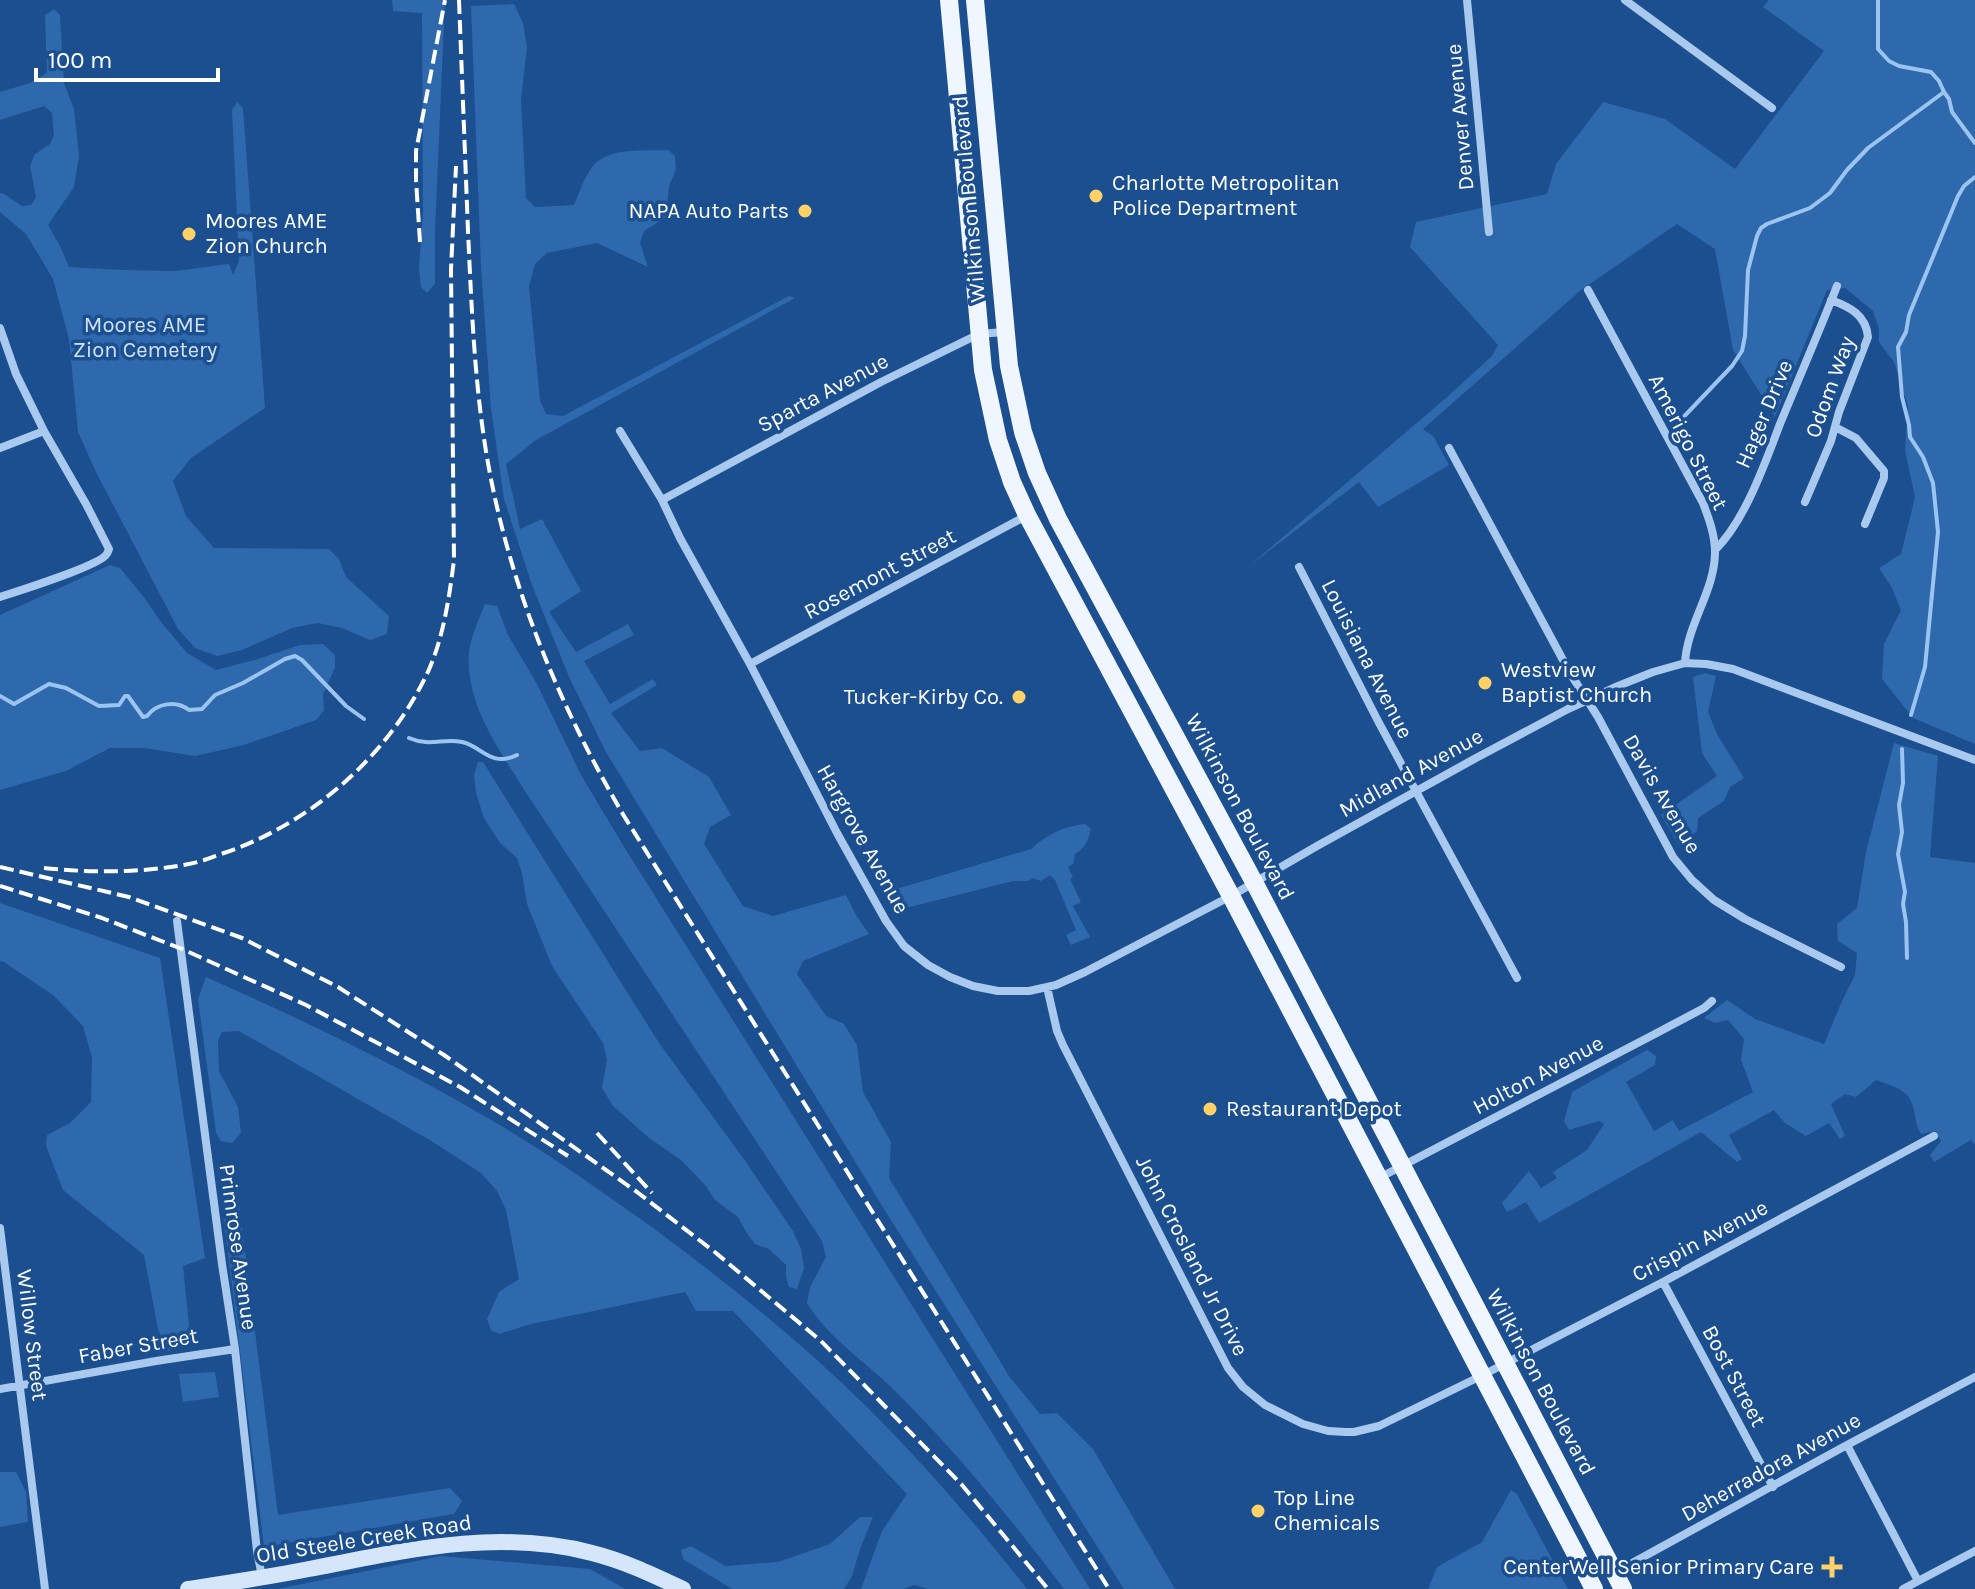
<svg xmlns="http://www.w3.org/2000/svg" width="1975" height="1589" font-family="Karla,sans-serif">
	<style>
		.green { fill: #2e69ad }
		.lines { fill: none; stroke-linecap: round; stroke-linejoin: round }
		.stream { stroke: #9cc4f0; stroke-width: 4 }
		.street { stroke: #a9c9ee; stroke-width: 8 }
		.secondary { stroke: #d6e6fa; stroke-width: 16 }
		.primary { stroke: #f0f6ff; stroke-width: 18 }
		.rail { stroke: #fff; stroke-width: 4; stroke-dasharray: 14 6; stroke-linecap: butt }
		.poi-dot { fill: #ffd166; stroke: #1b4f8f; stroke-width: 3 }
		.labels { text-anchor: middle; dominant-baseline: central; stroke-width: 7; stroke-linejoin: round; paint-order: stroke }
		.street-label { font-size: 22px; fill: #fff; stroke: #1b4f8f }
		.poi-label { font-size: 22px; fill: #fff; stroke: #1b4f8f; text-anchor: start }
		.park-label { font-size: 22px; fill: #cfe3fa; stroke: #1b4f8f }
	</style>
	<rect width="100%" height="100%" fill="#1b4f8f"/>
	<path class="green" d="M392 0H445L435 230V284L427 293 421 287 419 268 423 211 422 13 393 11Z
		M1769 0H1975V744L1913 718 1882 679 1884 644 1901 610 1892 588 1879 568 1901 554 1915 497 1905 451 1908 406 1894 362 1879 342V329L1873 311 1845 288 1827 290 1775 417 1733 350 1715 249 1677 224 1581 290 1423 429 1434 437 1449 465 1378 507 1359 482 1249 566 1446 398 1492 356 1498 345 1410 247 1416 222 1547 194 1556 164 1603 102 1665 119 1735 169 1824 51 1763 7Z
		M514 4 523 23 527 47 521 100 526 198 535 207 574 205C579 194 583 180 590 170 605 146 643 151 668 150L675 156 676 170 669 186 666 217 644 231 640 243 648 267 597 243 547 253 535 264 529 286 540 401 546 414 563 416 789 296 795 298 536 440 506 464 520 529 542 519 581 591 549 612 576 652 628 624 634 635 584 661 610 704 653 679 657 685 611 713 640 751 662 748 709 777 731 815 710 827 704 844 743 906 773 916 846 895 856 915 869 934 803 961 797 974 826 1016 844 1024 857 1045 863 1092 891 1142 889 1178 1009 1376 1040 1414 1057 1413 1093 1449 1175 1589H1124L884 1209 668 854 606 752 569 677 532 585 504 499 491 409 481 266 471 6Z
		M54 9 60 15 64 83 74 109 79 156 74 187 48 225 60 246 69 267 122 270 175 271 229 264 233 275 239 261 232 110 237 102 243 108 265 408 191 458 173 481 186 516 214 548 329 549 339 559 346 577 389 616 387 634 370 640 342 628 318 623 292 628 242 650 217 656 195 648 178 629 96 472 78 432 69 339 53 279 26 234 0 212V193L4 194 22 206 31 205 36 197 30 166 35 154 49 145 54 136 52 113 44 106 0 120V92L30 83 47 73 45 15Z
		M110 565 120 568 143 596 161 622 187 653 216 670 258 659 300 645 323 644 335 655V668L323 694 324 710 316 720 244 745 195 756 144 748H110L66 771 0 790V615Z
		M485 604 497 606 508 635 537 684 581 775 626 850 1090 1589H1064C1011 1519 956 1451 893 1389 865 1361 828 1338 807 1303L810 1287 826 1257 822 1241 525 791C499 749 465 704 469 652 471 636 479 619 485 604Z
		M1705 673 1716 676 1708 712 1717 734 1744 778 1730 787 1724 801 1698 818 1697 831 1680 847 1661 815 1717 776 1702 753 1693 677Z
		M1894 743 1938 756 1930 857 1975 863V1145L1971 1140 1934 1162 1930 1155 1941 1141 1936 1131 1921 1134C1914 1123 1916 1112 1911 1101 1905 1088 1889 1085 1876 1080L1856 1097 1845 1094 1831 1104 1845 1136 1840 1139 1829 1123 1806 1136 1785 1123 1774 1110 1729 1135 1742 1159 1737 1162 1701 1132 1539 1223 1526 1202 1507 1212 1502 1203 1529 1171 1541 1188 1557 1178 1553 1172 1587 1150 1604 1124 1599 1121 1569 1130 1564 1121 1572 1092 1647 1050 1656 1056 1655 1065 1626 1082 1654 1131 1673 1120 1679 1131 1753 1092 1741 1060 1744 1039 1728 1020 1715 1023 1704 1018 1727 1000 1755 1019 1824 1044 1842 1001 1855 975 1857 953 1838 941 1837 924 1857 908 1866 852Z
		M478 762H483L659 1043 746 1162 793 1231 801 1249 804 1268 797 1289 789 1287 786 1277V1265L769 1249 755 1244 748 1235 738 1217 715 1200 706 1186 681 1160 649 1138 613 1106 602 1088 607 1060 603 1043 552 966 527 904 522 873 517 858 500 843 484 818 476 793 474 775Z
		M1085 824 1091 829C1088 841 1086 847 1075 854L1073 864 1068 867 1073 877 1070 879 1081 902 1073 906 1090 937 1071 945 1066 935 1076 930 1055 880 1050 875 1041 881 1033 878 1028 881H1013L902 909 893 890 1031 849C1046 835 1064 826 1085 824Z
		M0 903 160 958 205 1258 183 1266 191 1344 168 1351 158 1329 144 1255 63 1190 46 1146 47 1135 70 1123 91 1102 92 1058 83 1026 53 995 4 962 0 961Z
		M206 977C307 1022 408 1070 503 1127 553 1157 601 1191 649 1225 725 1281 800 1341 867 1407 924 1464 978 1526 1027 1589H928L914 1585 903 1589H861L882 1531 907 1494 733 1311H696L685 1292 531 1324 499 1334 491 1330 487 1319 499 1292 519 1279 506 1210 497 1191 481 1173 433 1142 239 1031 222 1032 218 1040 219 1071 238 1107 241 1133 232 1143 221 1141 216 1133 198 999Z
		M237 1188 278 1515 450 1488 462 1501 454 1514 264 1547 221 1196Z
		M215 1372 219 1397 183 1402 179 1374Z
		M0 1472H16L26 1492 28 1522 0 1527Z
		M1511 1490 1517 1494 1568 1589H1428L1437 1567 1482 1542Z
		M860 1517H873L860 1549 852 1576 844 1589H732L683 1559 681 1550 691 1546 725 1566 778 1562 830 1544Z
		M441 1556 590 1569 625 1589H277Z"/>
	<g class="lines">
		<path class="stream" d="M1878 0V49L1889 61 1899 66 1931 72 1939 81 1944 92 1949 99 1952 112 1975 143
			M1675 426 1732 366 1742 351 1745 336 1748 270 1757 236 1761 228 1767 224 1810 208 1830 193 1847 170 1868 148 1944 92
			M0 696 14 704 49 684 66 688 99 706 119 705 125 696H128L143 717 147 716C157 703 176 700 189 710L202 709 215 695 243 683 285 659 295 656 302 660 346 706 364 719
			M1911 715 1925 667 1938 532 1933 483 1923 457 1910 437 1909 425 1902 397 1898 347 1906 332 1909 315 1958 196 1964 186 1975 177
			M409 738C430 747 443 738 462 742 482 746 490 768 517 755
			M1902 749 1903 783 1899 805 1902 832 1898 854 1905 892 1903 904 1906 922 1907 958"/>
		<path class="street" d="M1467 0 1489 232
			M1625 0 1772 108
			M1588 290 1703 503C1709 519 1715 535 1715 552 1715 591 1687 624 1685 663
			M0 328 16 374 44 431
			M1835 427 1856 438 1884 471V478L1865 524
			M620 431 662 500 680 538 750 664 837 833 886 921 904 946 928 965 950 977 973 986 998 991H1029L1056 985 1085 972 1231 896 1317 846 1476 758 1568 709 1618 686 1653 672 1685 663 1706 664 1733 669 1975 760
			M0 448 44 431 86 504 109 549C108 551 108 553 106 555 97 566 19 591 0 597
			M1449 448 1570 673 1598 717 1673 857 1692 880 1714 900 1745 919 1841 967
			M662 500 881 382 979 334 1004 332
			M1805 502 1831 441 1839 412 1868 337C1866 315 1850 307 1831 300
			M1715 550C1745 521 1765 463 1780 424 1799 378 1819 332 1837 286
			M1299 567 1378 721 1517 978
			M750 664 1026 516
			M177 921 222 1264 235 1349 257 1551 262 1577
			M1047 987 1057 1031 1063 1045 1228 1368 1243 1387 1265 1405 1303 1424 1328 1431 1346 1432H1354L1379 1426 1481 1376 1663 1282 1934 1136
			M1379 1178 1653 1035 1704 1008 1712 1001
			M0 1228 45 1589
			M1663 1282 1773 1487
			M0 1389 156 1361 235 1349
			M1847 1445 1918 1581
			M1582 1564 1614 1573 1847 1445 1975 1377
			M1903 1589 1975 1551"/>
		<path class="secondary" d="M188 1589C228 1583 269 1577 309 1569 403 1551 497 1528 592 1553 624 1561 653 1575 683 1589"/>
		<path class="primary" d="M949 0 983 370 998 440 1012 482 1027 515 1231 896 1594 1589
			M975 0 1009 366 1023 432 1037 473 1058 519 1254 882 1623 1589"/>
		<path class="rail" d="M459 0C462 77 465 154 468 231 472 316 475 401 492 484 516 602 563 712 624 816L1109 1589
			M420 242 416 180V151L445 0
			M0 867 129 897 242 938 338 987 444 1055 637 1192 716 1253 821 1341 962 1485 1048 1589
			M44 868C93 873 140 873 189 864 201 862 212 857 224 853 309 824 385 759 425 678 443 642 449 599 454 560L451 269 456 166
			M0 886 102 918 182 949 306 1005 460 1087 568 1156
			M597 1133 652 1193"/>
	</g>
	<g class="poi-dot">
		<circle cx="1096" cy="196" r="8"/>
		<circle cx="805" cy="211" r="8"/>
		<circle cx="189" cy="234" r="8"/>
		<circle cx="1485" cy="683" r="8"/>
		<circle cx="1019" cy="697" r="8"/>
		<circle cx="1210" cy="1109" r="8"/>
		<circle cx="1258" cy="1511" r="8"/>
		<path d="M1828 1555h8v8h8v8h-8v8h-8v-8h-8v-8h8z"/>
	</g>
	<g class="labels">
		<g class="street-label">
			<text transform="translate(1460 117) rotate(-95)">Denver Avenue</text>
			<text transform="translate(969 199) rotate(-95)">Wilkinson Boulevard</text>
			<text transform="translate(1830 387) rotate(-70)">Odom Way</text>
			<text transform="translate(823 393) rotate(-28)">Sparta Avenue</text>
			<text transform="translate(1764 414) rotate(-67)">Hager Drive</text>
			<text transform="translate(1688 442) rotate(63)">Amerigo Street</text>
			<text transform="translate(880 574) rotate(-28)">Rosemont Street</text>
			<text transform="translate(1367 659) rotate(63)">Louisiana Avenue</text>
			<text transform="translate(1411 773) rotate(-29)">Midland Avenue</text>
			<text transform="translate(1662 794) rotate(60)">Davis Avenue</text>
			<text transform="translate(1240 807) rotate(62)">Wilkinson Boulevard</text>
			<text transform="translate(863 839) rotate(61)">Hargrove Avenue</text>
			<text transform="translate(1538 1075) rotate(-28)">Holton Avenue</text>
			<text transform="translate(1700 1241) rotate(-28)">Crispin Avenue</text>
			<text transform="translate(238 1247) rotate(82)">Primrose Avenue</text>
			<text transform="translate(1192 1256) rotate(63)">John Crosland Jr Drive</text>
			<text transform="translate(32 1335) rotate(83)">Willow Street</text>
			<text transform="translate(138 1346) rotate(-10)">Faber Street</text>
			<text transform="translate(1734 1376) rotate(62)">Bost Street</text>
			<text transform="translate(1541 1382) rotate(62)">Wilkinson Boulevard</text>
			<text transform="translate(1771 1467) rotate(-29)">Deherradora Avenue</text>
			<text transform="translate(364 1539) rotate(-9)">Old Steele Creek Road</text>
		</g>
		<g class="poi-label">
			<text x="1112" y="183">Charlotte Metropolitan<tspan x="1112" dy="25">Police Department</tspan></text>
			<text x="789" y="211" text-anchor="end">NAPA Auto Parts</text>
			<text x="205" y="221">Moores AME<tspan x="205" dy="25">Zion Church</tspan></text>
			<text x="1501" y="670">Westview<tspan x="1501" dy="25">Baptist Church</tspan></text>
			<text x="1003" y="697" text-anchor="end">Tucker-Kirby Co.</text>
			<text x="1226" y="1109">Restaurant Depot</text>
			<text x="1274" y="1498">Top Line<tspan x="1274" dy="25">Chemicals</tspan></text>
			<text x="1814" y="1567" text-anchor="end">CenterWell Senior Primary Care</text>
		</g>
		<g class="park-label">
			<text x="145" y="325">Moores AME<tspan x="145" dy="25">Zion Cemetery</tspan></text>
		</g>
	</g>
	<path d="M36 68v12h182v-12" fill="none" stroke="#ffffff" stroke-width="4"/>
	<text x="48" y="68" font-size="24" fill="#ffffff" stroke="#1b4f8f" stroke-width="6" paint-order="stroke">100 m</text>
</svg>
